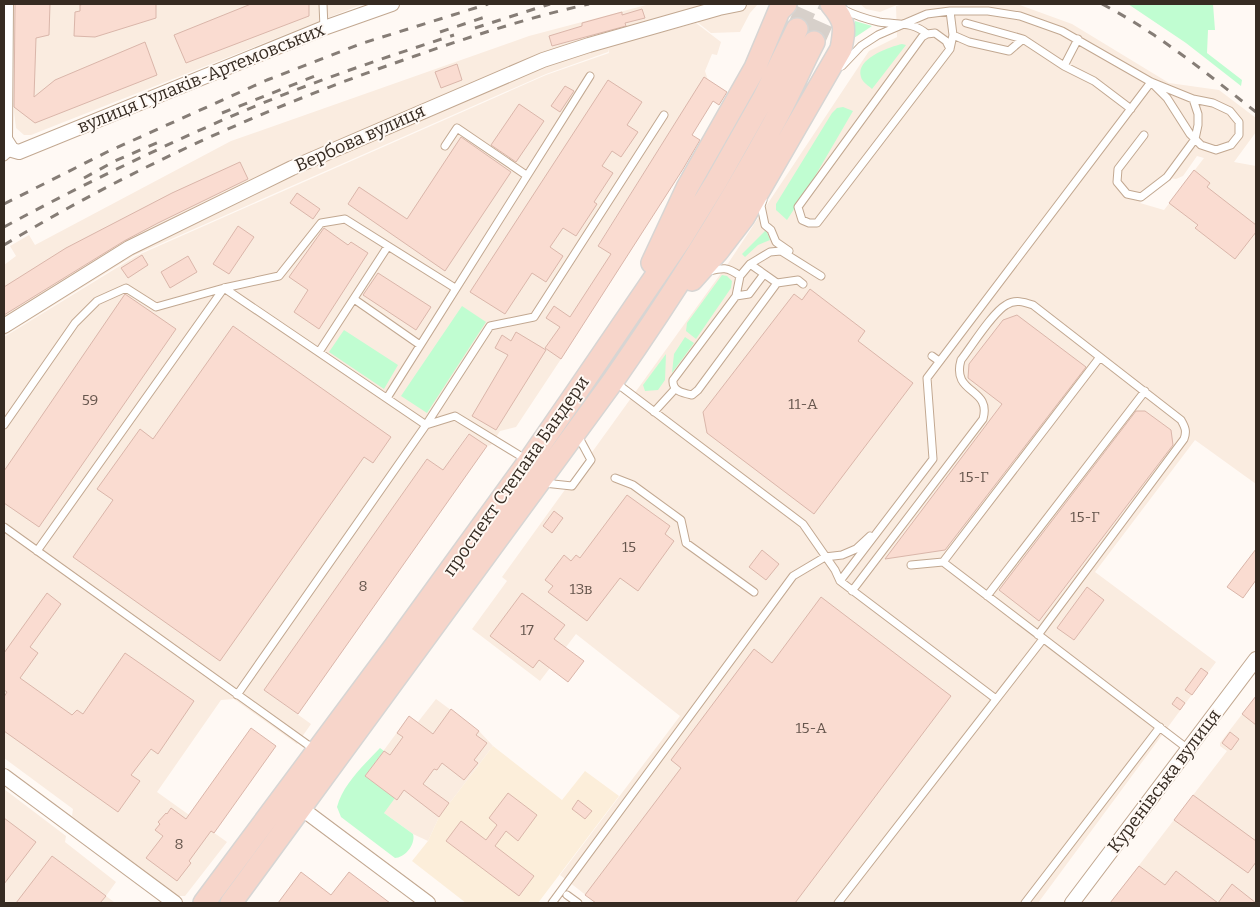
<svg xmlns="http://www.w3.org/2000/svg" width="1260" height="907" font-family="Bitter,serif">
	<style>
		.built { fill: #faece0; fill-rule: evenodd }
		.medical { fill: #fceeda }
		.green { fill: #c0fdd1 }
		.building { fill: #fadcd1; stroke: #dab6aa }
		.lines { fill: none; stroke-linecap: round; stroke-linejoin: round }
		.primary-tunnel { stroke: #d7d0ca; stroke-width: 21; stroke-dasharray: 21 11; stroke-linecap: butt }
		.service-casing { stroke: #c2a891; stroke-width: 9 }
		.minor-casing { stroke: #c2a891; stroke-width: 16 }
		.primary-casing { stroke: #d7d5d3; stroke-width: 24 }
		.service { stroke: #fff; stroke-width: 7 }
		.minor { stroke: #fff; stroke-width: 14 }
		.primary { stroke: #f7d5ca; stroke-width: 21 }
		.rail { stroke: #867d76; stroke-width: 3; stroke-dasharray: 9 9; stroke-linecap: butt }
		.labels { text-anchor: middle; dominant-baseline: central; stroke-width: 4; stroke-linejoin: round; paint-order: stroke }
		.number-label { font-size: 15px; fill: #67574e }
		.street-label { font-size: 18px; fill: #362b22; stroke: #fff9f4 }
	</style>
	<rect width="100%" height="100%" fill="#fff9f4"/>
	<path class="built" d="M14 4H363L31 135H24L16 128 14 112Z
		M650 4H758L750 13 740 32 711 33 697 22 614 45 696 23 721 42 717 55 712 54 705 71 708 80 704 77 598 245 611 254 570 317 560 327 546 348 561 359 516 427 500 431 491 445 487 446 468 434 443 470 427 459 264 690 311 724 297 744 234 699 221 700 157 792 227 842 185 896H176L72 816 73 809 4 758V337L136 256 546 75 609 53 608 49V52L546 74 135 255 4 336V265L16 256 10 246 29 235 35 245 231 141 529 36Z
		M860 4H899L880 12 866 9Z
		M904 4H1017L1072 24 1169 83 1219 90 1256 118V132L1234 162 1256 166V484L1195 440 1095 572 1216 662 1038 903H596L560 875 680 716 576 634 540 681 472 629 507 581 502 577 727 265 869 51 897 37 896 6ZM1197 156 1204 158 1164 210 1140 203 1170 178 1176 179 1183 176Z
		M1256 696V903H1110L1227 751 1220 746V743Z
		M436 699 479 731 493 746 439 817 428 841 413 834 384 813 365 776 409 716 418 722Z
		M4 789 66 836 65 842 116 882 106 896 114 902 113 903H4Z"/>
	<path class="medical" d="M493 746 562 800 585 771 619 796 538 903H466L412 861 428 841 439 817Z"/>
	<path class="green" d="M1128 4H1213L1215 30H1208L1207 53 1242 80 1241 86 1186 43Z
		M855 21 872 26 854 38Z
		M902 44 906 45 872 89C869 86 862 82 861 77 855 59 889 47 902 44Z
		M843 107 853 111 811 183 787 220 776 210V204L832 113 837 108Z
		M766 230 770 240 758 245 745 257 742 254Z
		M722 275 727 276 732 281 731 288 696 339 686 331 687 323Z
		M462 306 486 322 427 413 401 396Z
		M344 330 398 365 384 389 329 352Z
		M685 337 694 343 672 373 674 354Z
		M666 354 665 380 658 390 645 391 643 385Z
		M380 748 384 751 365 776 395 798 384 813 413 834C416 844 405 858 395 858L341 817 337 807C343 784 364 765 380 748Z"/>
	<path class="building" d="M15 4H50L49 35 36 38 34 97 55 80 145 42 157 75 35 123 14 107Z
		M84 4H156V18L95 37 74 36 75 12 80 11V5Z
		M251 4H309V16L186 63 174 35Z
		M642 9 645 18 625 23 626 26 552 46 549 36 582 26V23L622 12V15Z
		M457 64 462 80 441 88 435 72Z
		M704 77 727 92 719 105 713 101 692 135 700 140 683 169 561 359 545 348 560 327 546 318 554 306 570 317 611 254 598 246Z
		M608 80 642 102 627 125 638 132 621 157 612 151 602 166 613 173 594 202 597 204 576 236 563 228 550 247 563 256 546 282 532 273 505 314 470 292Z
		M565 86 574 91 560 112 551 106Z
		M519 104 544 121 516 162 491 145Z
		M461 137 511 172 445 271 348 204 359 187 407 219Z
		M240 162 248 179 158 223 124 241 4 315V287L66 248 172 193Z
		M1194 170 1210 183 1207 187 1256 225V232L1235 259 1195 228 1198 225 1169 203Z
		M297 193 320 209 313 219 290 203Z
		M238 226 254 237 229 274 213 264Z
		M324 228 348 245 351 242 368 253 319 329 294 312 308 290 289 277Z
		M142 255 148 265 128 278 121 268Z
		M188 256 197 272 170 288 161 272Z
		M378 273 431 307 416 330 363 295Z
		M810 289 865 331 858 341 913 383 814 514 707 433 703 412 794 294 802 300Z
		M125 294 176 329 39 527 4 503V471Z
		M1017 315 1086 367 945 550 885 559 1002 404 968 378 969 364 1003 320Z
		M233 326 391 437 373 463 364 457 220 661 73 557 113 500 97 489 140 429 153 439Z
		M516 332 546 350 496 430 472 416 508 355 495 348 502 335 511 341Z
		M1136 411H1145L1171 430 1173 445 1039 621 999 590Z
		M469 434 487 446 298 714 264 690 427 459 443 470Z
		M627 495 670 526 665 534 674 541 638 591 620 578 587 621 548 592 553 586 545 580 564 555 571 561 576 555 580 558Z
		M554 511 563 518 552 533 543 526Z
		M1256 549V580L1243 598 1227 587Z
		M762 550 779 564 766 580 749 567Z
		M1087 587 1104 600 1074 640 1057 628Z
		M47 593 61 604 30 647 38 653 20 678 72 715 77 710 83 714 125 653 194 701 158 754 151 749 131 775 140 781 118 812 4 731V697L7 692 4 690V653Z
		M522 593 565 625 554 639 584 661 568 682 539 660 533 668 490 636Z
		M821 597 951 696 795 903H596L585 895 681 768 671 760 754 649 772 663Z
		M1201 668 1208 673 1192 695 1185 690Z
		M1256 696V725L1242 714Z
		M1177 697 1185 703 1180 710 1172 704Z
		M451 709 479 731 476 735 487 743 474 760 478 763 464 780 442 763 437 770 434 769 423 784 449 803 439 817 404 790 397 800 365 776 384 751 390 755 403 737 397 733 409 716 433 734Z
		M251 728 276 746 214 833 211 831 189 861 191 863 177 881 146 858 163 836 155 830 160 824 158 822 166 813 167 814 171 808 186 819Z
		M1230 732 1239 739 1231 750 1222 743Z
		M508 793 537 815 518 841 506 831 495 846 534 876 519 896 446 841 461 821 486 840 497 825 489 818Z
		M1193 795 1256 841V862L1248 873 1174 820Z
		M578 800 592 811 585 819 572 809Z
		M4 818 36 842 4 884Z
		M52 856 106 896 100 903H16Z
		M1139 866 1165 885 1176 871 1218 903 1232 884 1256 903H1110Z
		M301 872 331 895 349 872 390 903H278Z"/>
	<g class="lines">
		<path class="primary-tunnel" d="M797 29 808 4
			M814 42 831 4"/>
		<defs>
			<path id="service" d="M323 4 324 28
				M842 9C854 15 866 19 879 22 897 25 912 21 927 34
				M966 23 1023 39
				M953 35 969 42 1009 51 1023 39 1064 66
				M1078 39 1064 66 1094 81 1131 109
				M950 49 946 41 935 33 927 34 922 37 798 207 802 220 809 223H817L950 49 953 35 950 11
				M842 66 861 46 878 35 927 14 950 11H988L1020 16 1062 31 1151 82 1193 99 1213 103 1230 111 1239 122V135L1231 145 1216 150 1201 145 1190 134 1167 98 1151 82
				M1144 135 1118 169 1117 182 1127 194 1141 197 1167 177 1195 139 1198 125V114L1193 99
				M445 146 457 128 526 175
				M4 157 12 150
				M763 200 761 206 765 225 771 230 776 242 789 251
				M750 264 777 283
				M706 272C722 268 726 266 740 276
				M803 284 798 280 777 283 698 390 692 395C683 393 672 391 673 380L736 296 740 276 750 264 770 252 781 251 821 276
				M224 288 426 425
				M736 296 749 294 764 274
				M354 299 420 345
				M319 352 388 246
				M932 356 939 361
				M615 382 803 524 835 570 840 581 996 699
				M387 398 590 76
				M654 412 675 389
				M4 425 75 323 97 301 126 288 156 307 224 288 279 276 321 223 345 219 455 288
				M426 425 455 416 527 460
				M615 478 633 485 681 520 686 543 754 592
				M544 483 572 486 591 460 577 434
				M4 527 315 750
				M37 551 224 288
				M943 562 1100 357
				M911 565 943 562 1188 749
				M840 581 933 459 927 378 1151 82
				M852 591 983 419C992 387 951 395 961 360 972 346 992 313 1006 305 1015 299 1024 302 1033 305L1181 420C1185 427 1187 431 1184 439L1038 635
				M987 596 1145 391
				M237 695 426 425 490 326 534 317 664 115
				M567 895 578 903
				M552 903 793 576 825 557 842 555 856 549 870 536
				M838 903 1043 639
				M1025 903 1160 727"/>
			<path id="minor" d="M6 4 5 139 12 150 19 152 324 28 392 4
				M4 326 129 248 292 168 543 60 589 45 719 8 739 4
				M4 776 175 903
				M301 808 428 903
				M1072 903 1256 659"/>
			<path id="primary" d="M652 263 687 188 755 68 779 11 786 4
				M692 280 718 251 744 217 841 49C845 27 846 22 831 4
				M204 903 395 646 529 461 578 390 681 239 716 182 763 99 797 29
				M231 903 613 381C672 296 728 208 777 117 790 93 801 67 814 42"/>
		</defs>
		<use href="#service" class="service-casing"/>
		<use href="#minor" class="minor-casing"/>
		<use href="#primary" class="primary-casing"/>
		<use href="#service" class="service"/>
		<use href="#minor" class="minor"/>
		<use href="#primary" class="primary"/>
		<path class="rail" d="M1102 4C1158 33 1206 73 1256 112
			M475 28 550 4
			M440 32 485 17
			M222 113 315 76
			M84 178 115 161 161 141
			M4 204 107 152 267 80 360 44 488 4
			M4 227C76 188 150 152 225 119 300 86 377 60 454 35
			M4 245C133 167 272 105 415 56 472 36 530 17 589 4"/>
	</g>
	<g class="labels">
		<g class="number-label">
			<text x="90" y="400">59</text>
			<text x="803" y="404">11-А</text>
			<text x="974" y="477">15-Г</text>
			<text x="1085" y="517">15-Г</text>
			<text x="629" y="547">15</text>
			<text x="363" y="586">8</text>
			<text x="581" y="589">13в</text>
			<text x="527" y="630">17</text>
			<text x="811" y="728">15-А</text>
			<text x="179" y="844">8</text>
		</g>
		<g class="street-label">
			<text transform="translate(201 78) rotate(-22)">вулиця Гулаків-Артемовських</text>
			<text transform="translate(360 138) rotate(-24)">Вербова вулиця</text>
			<text transform="translate(516 476) rotate(-55)">проспект Степана Бандери</text>
			<text transform="translate(1164 781) rotate(-53)">Куренівська вулиця</text>
		</g>
	</g>
	<rect width="1260" height="907" fill="none" stroke="#362b22" stroke-width="10"/>
</svg>
